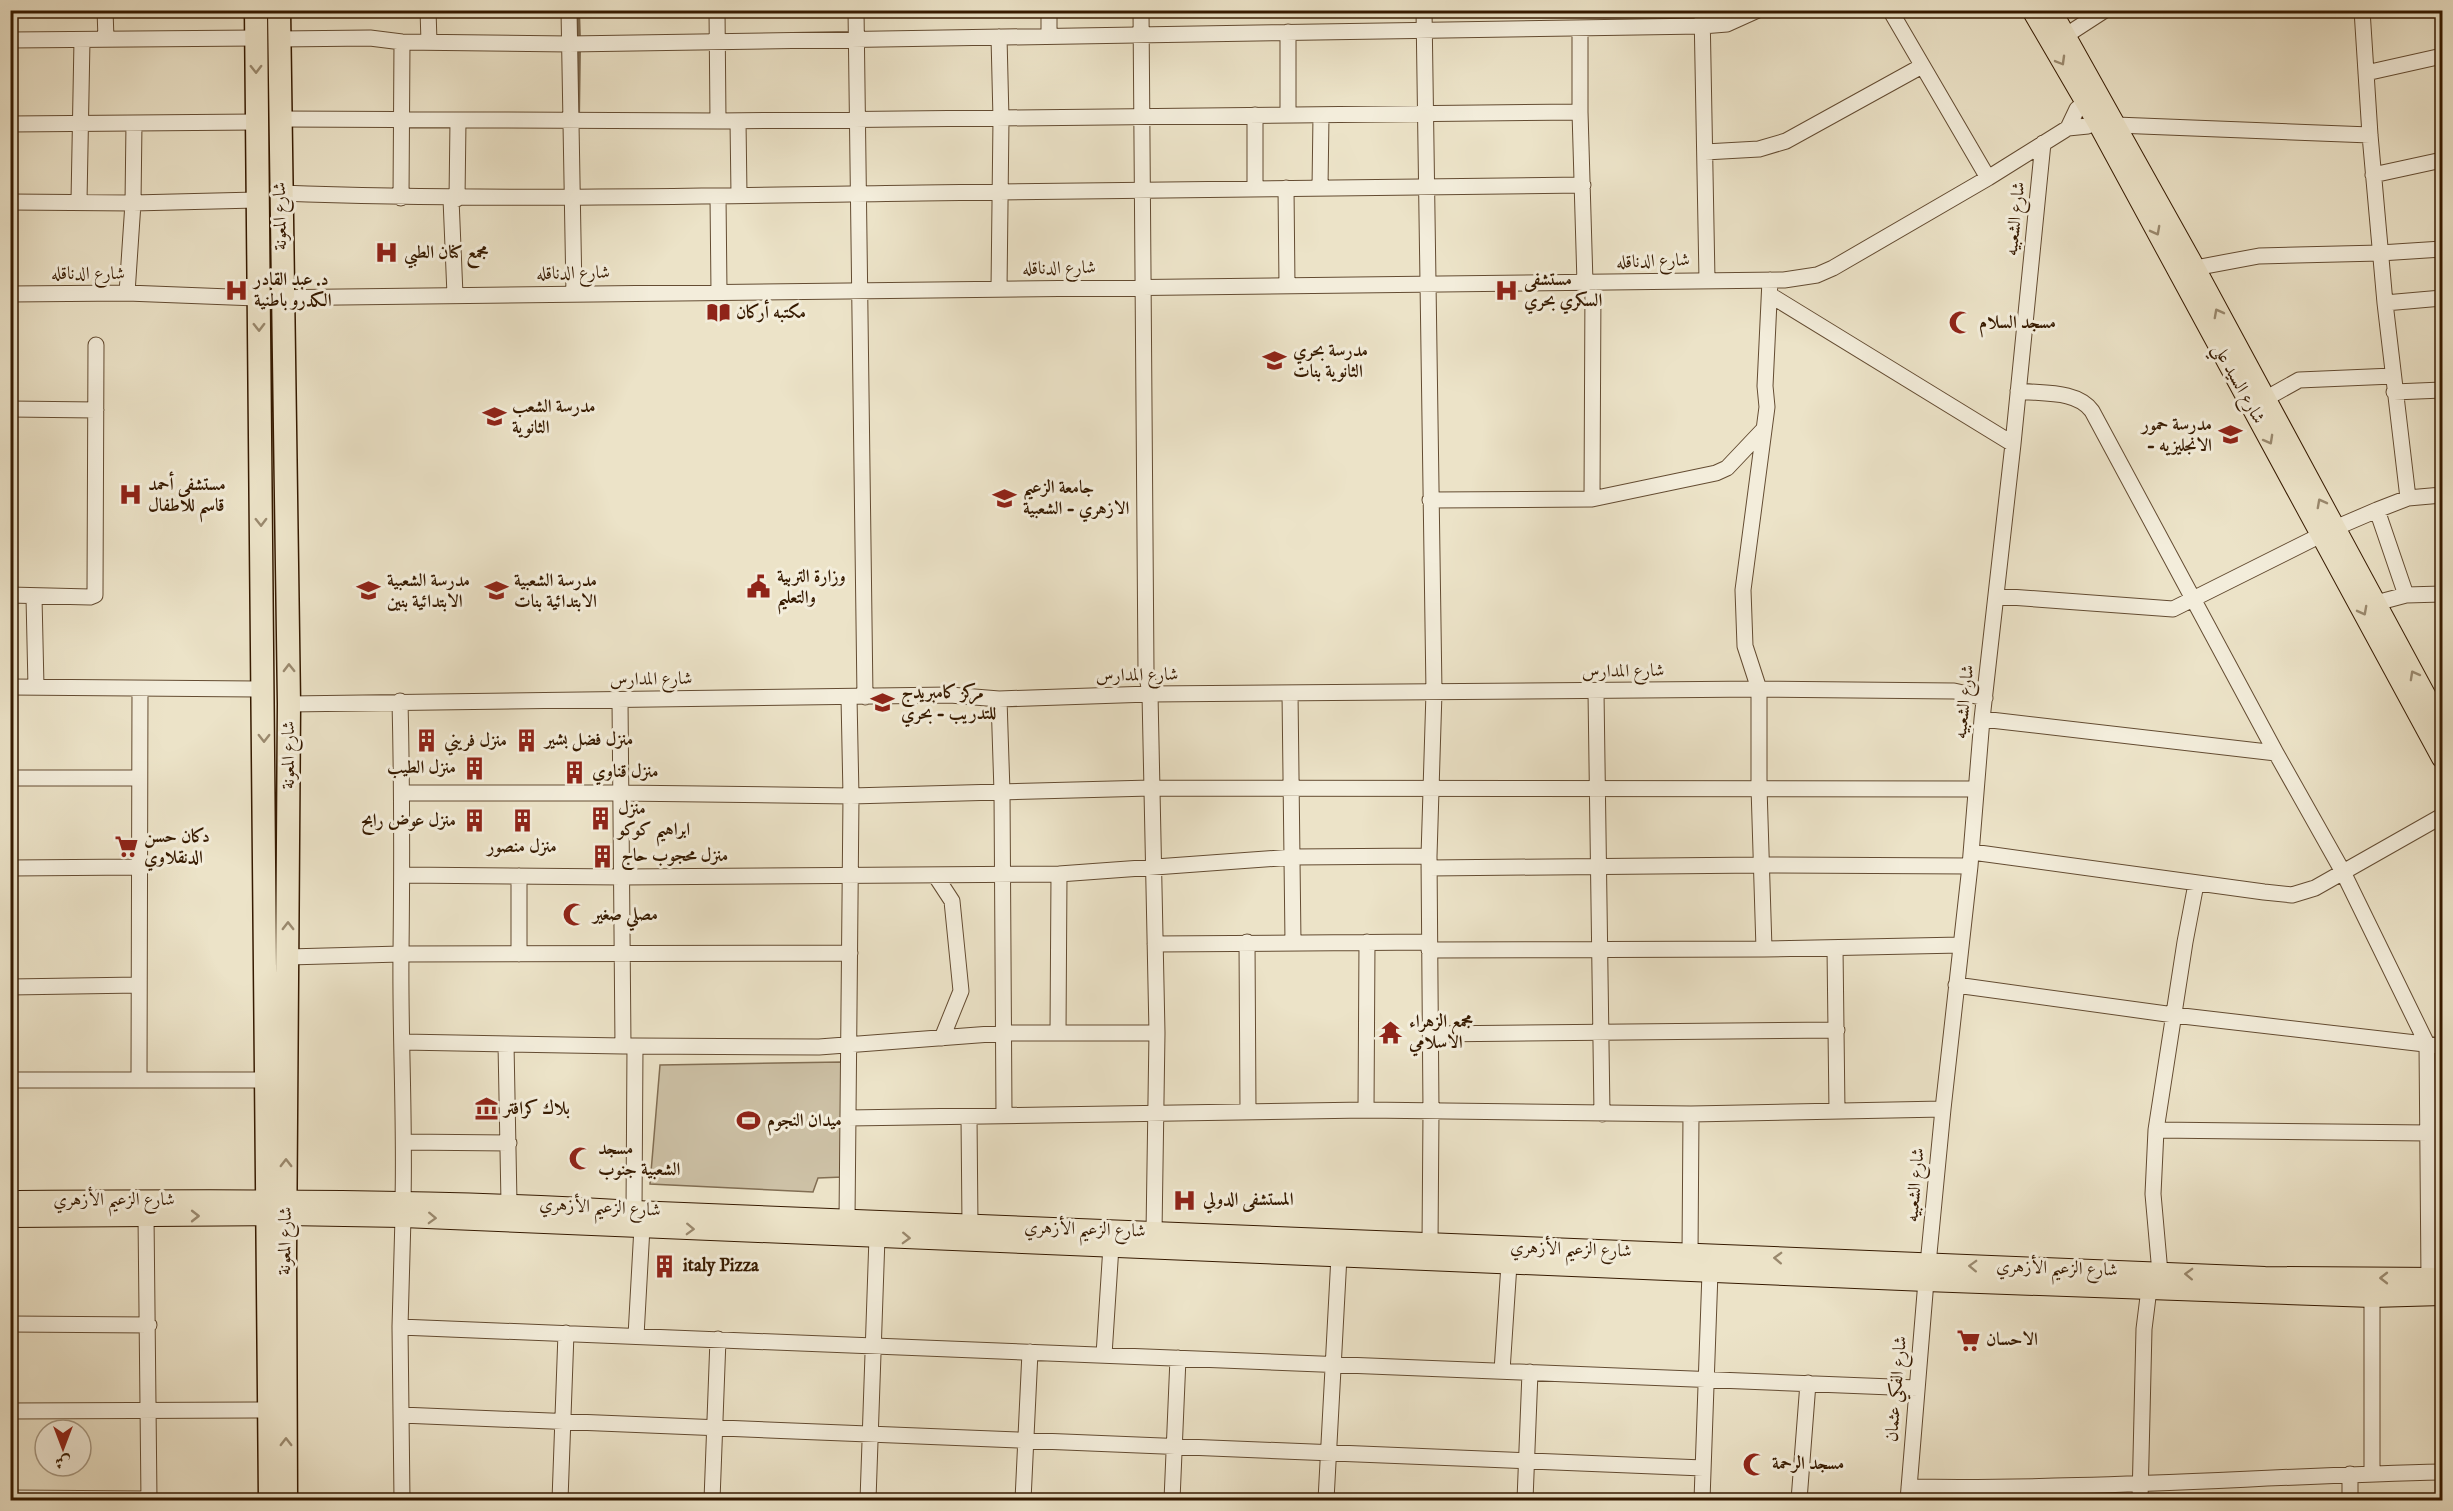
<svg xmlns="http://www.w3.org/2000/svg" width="2453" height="1511" font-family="'IM FELL English',Amiri,serif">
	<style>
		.green { fill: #cdc1a6; stroke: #826e53; stroke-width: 1.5 }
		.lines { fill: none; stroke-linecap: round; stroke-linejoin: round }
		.stream { stroke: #7e6a4f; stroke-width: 4 }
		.minor-casing { stroke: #644c32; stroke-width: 17 }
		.major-casing { stroke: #361a00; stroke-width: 22 }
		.highway-casing { stroke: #361a00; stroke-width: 25 }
		.minor { stroke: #f3eddb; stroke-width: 15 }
		.major { stroke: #ece3c8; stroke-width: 20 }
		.highway { stroke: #ece3c8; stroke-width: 22 }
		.oneway { stroke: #9a896e }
		.labels { text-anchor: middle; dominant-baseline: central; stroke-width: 6; stroke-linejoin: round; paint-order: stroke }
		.street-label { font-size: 18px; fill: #361a00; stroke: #f3eddb }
		.poi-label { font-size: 18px; font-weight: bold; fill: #361a00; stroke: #f3eddb; text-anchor: start }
	</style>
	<rect width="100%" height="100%" fill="#ece3c8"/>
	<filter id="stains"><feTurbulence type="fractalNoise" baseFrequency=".00333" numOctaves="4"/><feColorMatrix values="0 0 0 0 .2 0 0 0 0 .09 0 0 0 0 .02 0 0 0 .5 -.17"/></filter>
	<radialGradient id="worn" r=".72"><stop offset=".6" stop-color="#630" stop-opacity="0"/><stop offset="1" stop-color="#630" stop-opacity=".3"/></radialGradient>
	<path class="green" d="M842 1062 843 1177 818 1178 813 1192 650 1184 660 1065Z"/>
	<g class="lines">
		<path class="stream" d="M578 10 579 40
			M578 118 579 47"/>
		<defs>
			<path id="minor" d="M105 10 106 39
				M428 10 429 42
				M569 10 574 294
				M717 10 718 121
				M856 10 865 697
				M1049 10V36
				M1141 10 1146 670 1150 694 1157 1033 1154 1232
				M1424 10 1434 692 1429 856 1431 1111 1430 1244
				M1702 10 1707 280
				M1890 10 1988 178
				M2362 10 2370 135 2385 303 2408 498
				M1580 28V112L1585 283
				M2065 36 2105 10
				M279 39 370 38 402 42 569 44 1702 26 1727 24 1758 10
				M10 40 256 38
				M2366 73 2442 56
				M1288 115V32
				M280 119 718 121 1580 112
				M738 121 739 195
				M10 124 257 122
				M2116 125 2370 135
				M2068 128 2077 109 2094 96
				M1705 152 1759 149 1786 141 1922 66
				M2373 175 2442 160
				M1255 188V115
				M1286 188 1287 286
				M1320 188 1321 115
				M281 193C495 201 708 196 922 193 1143 189 1363 187 1583 185
				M718 196 719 292
				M401 198 402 42
				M79 201 82 40
				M10 202 133 203 257 200
				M2195 268 2259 256 2380 253 2442 249
				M1593 283 1592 499 1716 473 1727 468 1762 431
				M999 289 1001 119 999 37
				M127 293 133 203 134 123
				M10 294 127 293 258 298 1784 280 1817 275 1833 268 1988 178 2068 128 2088 126 2104 113
				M455 295 451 199H457L458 121
				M1770 295 2013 444
				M2385 303 2442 298
				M2018 391C2042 394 2077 390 2092 411L2276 753 2343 872 2427 1044 2429 1278
				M2394 392 2442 390
				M2256 404 2299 380 2393 376
				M10 409 96 410
				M1430 500 1592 499
				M2377 510 2406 595
				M10 595 90 597 95 595 96 345
				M1996 596 2173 609 2335 528 2377 510 2408 498 2442 495
				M34 597 36 687
				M2376 603 2406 595 2442 594
				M10 687 263 689
				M1596 692 1602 1114
				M1290 693 1293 942
				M999 699 1002 792 1004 1115
				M620 700 623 1046H635L634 1211
				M400 701C402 785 402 869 401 953 400 1036 405 1118 403 1201
				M289 704 950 695 999 699 1150 694 1759 689 1954 691 1985 698
				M1982 719 2276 753
				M10 778H138
				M402 793H620L851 796 1151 788 1976 789
				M1972 852 2264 892 2292 895 2315 888 2442 816
				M10 868 138 867
				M1429 868 1761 865 1970 866
				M403 875 622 877 1059 874 1293 857 1429 856
				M935 875 952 901 961 991 942 1038
				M519 876V954
				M1247 942 1248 1111
				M1155 944 1428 942
				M1835 948 1837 1111
				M1764 949 1759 787V689L1745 646 1743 590 1767 407 1765 386 1770 280
				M1429 950 1764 949 1961 945
				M288 957 401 954 850 953
				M1956 985 2174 1015 2442 1046
				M10 987 139 985
				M1058 1033 1059 874
				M1431 1034 1837 1030
				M403 1042 623 1046
				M506 1044 509 1203
				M635 1046 819 1047 1004 1033H1157
				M10 1080H266
				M139 1080 140 689
				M1366 1110 1367 942
				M969 1117 970 1225
				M848 1118 1366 1110 1691 1114 1943 1109
				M2156 1130 2428 1133
				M404 1142 509 1143
				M146 1216 149 1500
				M847 1220 851 796 849 697
				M1690 1254 1691 1114
				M1928 1264 1943 1109 1970 866 1982 719 2013 444 2043 143
				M10 1324 149 1325
				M400 1327 1917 1388
				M636 1336 642 1227
				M1104 1355 1111 1246
				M1502 1371 1509 1264
				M10 1411 269 1410
				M401 1415 1703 1468
				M2372 1474V1297
				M1909 1487C2087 1490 2265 1476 2442 1472
				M10 1498 149 1499
				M402 1500 400 1327 403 1217
				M560 1500 566 1333
				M712 1500 718 1339
				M868 1500 877 1237
				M1023 1500 1030 1352
				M1172 1500 1178 1358
				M1326 1500 1339 1256
				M1525 1500 1530 1372
				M1702 1500 1710 1272
				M1799 1500 1808 1383
				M1908 1500 1926 1281
				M2140 1500 2144 1329 2149 1289 2160 1273 2153 1194 2156 1130 2185 942 2196 884
				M2350 1500V1474"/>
			<path id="major" d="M2032 10 2099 125 2442 758
				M2051 10 2195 268 2442 726
				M10 1201C219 1200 426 1198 634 1211L2265 1277 2442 1278
				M10 1217 286 1215 403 1217 1926 1281 2372 1297 2442 1295"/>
			<path id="highway" d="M256 10 270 1500
				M279 10 289 704 285 1255 286 1500"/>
		</defs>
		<use href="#minor" class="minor-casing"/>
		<use href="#major" class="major-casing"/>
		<use href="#highway" class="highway-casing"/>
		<use href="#minor" class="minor"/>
		<use href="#major" class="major"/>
		<use href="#highway" class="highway"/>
	</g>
	<defs><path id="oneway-chevron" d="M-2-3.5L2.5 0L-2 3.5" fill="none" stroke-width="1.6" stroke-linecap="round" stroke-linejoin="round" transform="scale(1.5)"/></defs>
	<g class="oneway">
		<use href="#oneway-chevron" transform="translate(2061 61) rotate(60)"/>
		<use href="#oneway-chevron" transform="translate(256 69) rotate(89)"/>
		<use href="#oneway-chevron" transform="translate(2156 231) rotate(62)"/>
		<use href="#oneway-chevron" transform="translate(2218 313) rotate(-118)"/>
		<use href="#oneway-chevron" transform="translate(259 327) rotate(89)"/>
		<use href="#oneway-chevron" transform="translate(2269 440) rotate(61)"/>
		<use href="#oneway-chevron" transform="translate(2321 503) rotate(-118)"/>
		<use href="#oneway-chevron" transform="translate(261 522) rotate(89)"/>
		<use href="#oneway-chevron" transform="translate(2363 611) rotate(62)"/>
		<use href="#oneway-chevron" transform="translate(289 668) rotate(-91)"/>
		<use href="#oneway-chevron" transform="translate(2414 675) rotate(-119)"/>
		<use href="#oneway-chevron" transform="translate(264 738) rotate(90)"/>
		<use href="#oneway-chevron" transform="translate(288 926) rotate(-90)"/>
		<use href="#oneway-chevron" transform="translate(286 1163) rotate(-90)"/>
		<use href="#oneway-chevron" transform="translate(195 1216)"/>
		<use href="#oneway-chevron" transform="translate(432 1218) rotate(2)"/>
		<use href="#oneway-chevron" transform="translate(690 1229) rotate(2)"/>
		<use href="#oneway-chevron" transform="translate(906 1238) rotate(2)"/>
		<use href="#oneway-chevron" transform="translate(1778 1258) rotate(-178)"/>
		<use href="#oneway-chevron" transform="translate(1973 1266) rotate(-178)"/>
		<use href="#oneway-chevron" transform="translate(2189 1274) rotate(-178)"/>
		<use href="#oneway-chevron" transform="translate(2384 1278) rotate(-180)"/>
		<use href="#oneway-chevron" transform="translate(286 1442) rotate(-90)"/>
	</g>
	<defs>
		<symbol id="hospital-bare" viewBox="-9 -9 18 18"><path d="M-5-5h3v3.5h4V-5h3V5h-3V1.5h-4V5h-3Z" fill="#8f2418" stroke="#f3eddb" stroke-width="2.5" paint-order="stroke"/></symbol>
		<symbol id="library-bare" viewBox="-9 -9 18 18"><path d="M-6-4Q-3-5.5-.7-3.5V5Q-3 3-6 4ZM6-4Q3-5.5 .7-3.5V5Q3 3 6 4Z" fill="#8f2418" stroke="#f3eddb" stroke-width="2.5" paint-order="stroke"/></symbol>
		<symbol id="mosque-bare" viewBox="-9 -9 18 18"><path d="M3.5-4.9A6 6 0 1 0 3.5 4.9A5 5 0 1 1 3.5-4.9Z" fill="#8f2418" stroke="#f3eddb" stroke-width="2.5" paint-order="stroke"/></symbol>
		<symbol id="school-bare" viewBox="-9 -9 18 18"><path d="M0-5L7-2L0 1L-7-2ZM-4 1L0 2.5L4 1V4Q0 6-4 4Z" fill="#8f2418" stroke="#f3eddb" stroke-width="2.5" paint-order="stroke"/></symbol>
		<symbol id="university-bare" viewBox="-9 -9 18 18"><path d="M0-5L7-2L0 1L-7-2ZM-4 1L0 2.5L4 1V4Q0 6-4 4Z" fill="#8f2418" stroke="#f3eddb" stroke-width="2.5" paint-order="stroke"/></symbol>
		<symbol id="civic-bare" viewBox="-9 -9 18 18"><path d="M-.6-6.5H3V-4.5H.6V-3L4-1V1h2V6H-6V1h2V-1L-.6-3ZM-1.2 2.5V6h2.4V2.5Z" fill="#8f2418" stroke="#f3eddb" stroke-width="2.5" paint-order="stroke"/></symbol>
		<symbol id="building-bare" viewBox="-9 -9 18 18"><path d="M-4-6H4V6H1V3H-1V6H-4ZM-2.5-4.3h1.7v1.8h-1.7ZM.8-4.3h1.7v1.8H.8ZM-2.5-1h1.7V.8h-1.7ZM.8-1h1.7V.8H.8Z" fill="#8f2418" stroke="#f3eddb" stroke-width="2.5" paint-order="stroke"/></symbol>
		<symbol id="supermarket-bare" viewBox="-9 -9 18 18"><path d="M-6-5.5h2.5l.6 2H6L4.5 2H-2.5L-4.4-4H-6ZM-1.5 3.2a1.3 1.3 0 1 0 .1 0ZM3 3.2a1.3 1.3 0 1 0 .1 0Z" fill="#8f2418" stroke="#f3eddb" stroke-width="2.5" paint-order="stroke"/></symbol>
		<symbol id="temple-bare" viewBox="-9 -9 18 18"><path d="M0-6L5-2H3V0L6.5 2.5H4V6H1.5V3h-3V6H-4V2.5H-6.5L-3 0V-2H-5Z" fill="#8f2418" stroke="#f3eddb" stroke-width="2.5" paint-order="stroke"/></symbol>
		<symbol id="museum-bare" viewBox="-9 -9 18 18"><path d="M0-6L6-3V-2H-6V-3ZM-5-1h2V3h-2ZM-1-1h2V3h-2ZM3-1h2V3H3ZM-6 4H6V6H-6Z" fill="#8f2418" stroke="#f3eddb" stroke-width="2.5" paint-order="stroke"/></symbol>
		<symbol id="stadium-bare" viewBox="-9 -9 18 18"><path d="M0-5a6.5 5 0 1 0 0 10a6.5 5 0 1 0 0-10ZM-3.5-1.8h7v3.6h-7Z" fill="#8f2418" stroke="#f3eddb" stroke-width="2.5" paint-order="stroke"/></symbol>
	</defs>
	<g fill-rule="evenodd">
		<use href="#hospital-bare" x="370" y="236" width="33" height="33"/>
		<use href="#hospital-bare" x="220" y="274" width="33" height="33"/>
		<use href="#hospital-bare" x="1490" y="274" width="33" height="33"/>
		<use href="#library-bare" x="702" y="296" width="33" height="33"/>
		<use href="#mosque-bare" x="1944" y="306" width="33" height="33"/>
		<use href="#school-bare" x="1258" y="344" width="33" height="33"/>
		<use href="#school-bare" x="478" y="400" width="33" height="33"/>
		<use href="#school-bare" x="2214" y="418" width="33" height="33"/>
		<use href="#hospital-bare" x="114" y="478" width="33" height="33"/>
		<use href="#university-bare" x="988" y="482" width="33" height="33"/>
		<use href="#civic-bare" x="742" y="570" width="33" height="33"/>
		<use href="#school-bare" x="352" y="574" width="33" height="33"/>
		<use href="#school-bare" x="480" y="574" width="33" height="33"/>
		<use href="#school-bare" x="866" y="686" width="33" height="33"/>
		<use href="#building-bare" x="510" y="724" width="33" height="33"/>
		<use href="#building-bare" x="410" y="724" width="33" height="33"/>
		<use href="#building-bare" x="458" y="752" width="33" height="33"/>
		<use href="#building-bare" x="558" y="756" width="33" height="33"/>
		<use href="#building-bare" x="584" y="802" width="33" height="33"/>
		<use href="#building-bare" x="458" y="804" width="33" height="33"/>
		<use href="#building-bare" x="506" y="804" width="33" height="33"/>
		<use href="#supermarket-bare" x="110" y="830" width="33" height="33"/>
		<use href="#building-bare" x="586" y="840" width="33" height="33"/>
		<use href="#mosque-bare" x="558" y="898" width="33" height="33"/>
		<use href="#temple-bare" x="1374" y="1016" width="33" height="33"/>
		<use href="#museum-bare" x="470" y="1092" width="33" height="33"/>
		<use href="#stadium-bare" x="732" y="1104" width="33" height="33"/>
		<use href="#mosque-bare" x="564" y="1142" width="33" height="33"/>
		<use href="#hospital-bare" x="1168" y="1184" width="33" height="33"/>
		<use href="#building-bare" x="648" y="1250" width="33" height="33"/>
		<use href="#supermarket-bare" x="1952" y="1324" width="33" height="33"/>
		<use href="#mosque-bare" x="1738" y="1448" width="33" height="33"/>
	</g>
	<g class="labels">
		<g class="street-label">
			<text transform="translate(281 216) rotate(-91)">شارع المعونة</text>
			<text transform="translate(2016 219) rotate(-84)">شارع الشعبيه</text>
			<text transform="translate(1653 262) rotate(-2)">شارع الدناقله</text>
			<text transform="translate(1059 269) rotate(-1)">شارع الدناقله</text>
			<text x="88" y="274">شارع الدناقله</text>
			<text transform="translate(573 274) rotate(-1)">شارع الدناقله</text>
			<text transform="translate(2238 384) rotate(61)">شارع السيد علي</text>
			<text transform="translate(1623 672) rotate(-1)">شارع المدارس</text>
			<text transform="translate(1137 676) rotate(-1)">شارع المدارس</text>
			<text transform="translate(651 680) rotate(-1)">شارع المدارس</text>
			<text transform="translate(1965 702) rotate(-84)">شارع الشعبيه</text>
			<text transform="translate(289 755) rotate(-90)">شارع المعونة</text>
			<text transform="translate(1916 1185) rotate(-85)">شارع الشعبيه</text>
			<text x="114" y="1200">شارع الزعيم الأزهري</text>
			<text transform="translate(600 1208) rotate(3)">شارع الزعيم الأزهري</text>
			<text transform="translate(1085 1230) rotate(2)">شارع الزعيم الأزهري</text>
			<text transform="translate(286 1241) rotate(-89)">شارع المعونة</text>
			<text transform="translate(1571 1250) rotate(2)">شارع الزعيم الأزهري</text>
			<text transform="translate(2057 1269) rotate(2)">شارع الزعيم الأزهري</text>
			<text transform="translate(1897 1389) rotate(-85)">شارع الفكي عثمان</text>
		</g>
		<g class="poi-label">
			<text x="404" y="253">مجمع كنان الطبي</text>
			<text x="254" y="280">د. عبد القادر<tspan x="254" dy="21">الكدرو باطنية</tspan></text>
			<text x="1524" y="280">مستشفى<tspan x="1524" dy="21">السكري بحري</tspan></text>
			<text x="736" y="313">مكتبه أركان</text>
			<text x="1979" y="323">مسجد السلام</text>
			<text x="1293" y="351">مدرسة بحري<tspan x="1293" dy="21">الثانوية بنات</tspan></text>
			<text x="512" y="407">مدرسة الشعب<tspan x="512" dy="21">الثانوية</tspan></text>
			<text x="2212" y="425" text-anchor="end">مدرسة حمور<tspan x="2212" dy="21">- الانجليزيه</tspan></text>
			<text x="148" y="485">مستشفى أحمد<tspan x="148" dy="21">قاسم للاطفال</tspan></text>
			<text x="1023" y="488">جامعة الزعيم<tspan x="1023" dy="21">الازهري - الشعبية</tspan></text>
			<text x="777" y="577">وزارة التربية<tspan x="777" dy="21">والتعليم</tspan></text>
			<text x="387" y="581">مدرسة الشعبية<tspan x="387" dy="21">الابتدائية بنين</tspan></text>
			<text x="514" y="581">مدرسة الشعبية<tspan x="514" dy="21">الابتدائية بنات</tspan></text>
			<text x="901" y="693">مركز كامبريدج<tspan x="901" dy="21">للتدريب - بحري</tspan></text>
			<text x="545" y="740">منزل فضل بشير</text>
			<text x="444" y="741">منزل فريني</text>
			<text x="456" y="768" text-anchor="end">منزل الطيب</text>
			<text x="592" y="772">منزل قناوي</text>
			<text x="618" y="809">منزل<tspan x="618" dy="21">ابراهيم كوكو</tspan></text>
			<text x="456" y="821" text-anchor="end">منزل عوض رابح</text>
			<text x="144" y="837">دكان حسن<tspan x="144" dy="21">الدنقلاوي</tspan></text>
			<text x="522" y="847" text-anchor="middle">منزل منصور</text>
			<text x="621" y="856">منزل محجوب حاج</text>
			<text x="593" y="915">مصلي صغير</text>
			<text x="1409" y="1022">مجمع الزهراء<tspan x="1409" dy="21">الاسلامي</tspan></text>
			<text x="504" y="1109">بلاك كرافتر</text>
			<text x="767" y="1121">ميدان النجوم</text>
			<text x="598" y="1149">مسجد<tspan x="598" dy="21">الشعبية جنوب</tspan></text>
			<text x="1203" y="1200">المستشفى الدولي</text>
			<text x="683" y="1266">italy Pizza</text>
			<text x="1986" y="1340">الاحسان</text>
			<text x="1772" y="1464">مسجد الرحمة</text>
		</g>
	</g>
	<rect width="2453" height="1511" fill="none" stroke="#ece3c8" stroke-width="36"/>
	<rect x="12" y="12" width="2429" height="1487" fill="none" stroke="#361a00" stroke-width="3"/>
	<rect x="18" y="18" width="2417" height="1475" fill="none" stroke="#361a00" stroke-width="1.5"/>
	<g transform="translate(63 1448) rotate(180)"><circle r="28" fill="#f3eddb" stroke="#a79983" stroke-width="1.5"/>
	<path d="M0-4.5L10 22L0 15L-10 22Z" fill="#8f2418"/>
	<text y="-9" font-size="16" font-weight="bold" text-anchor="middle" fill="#361a00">ش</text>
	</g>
	<rect width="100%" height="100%" filter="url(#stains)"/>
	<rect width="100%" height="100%" fill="url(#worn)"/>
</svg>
